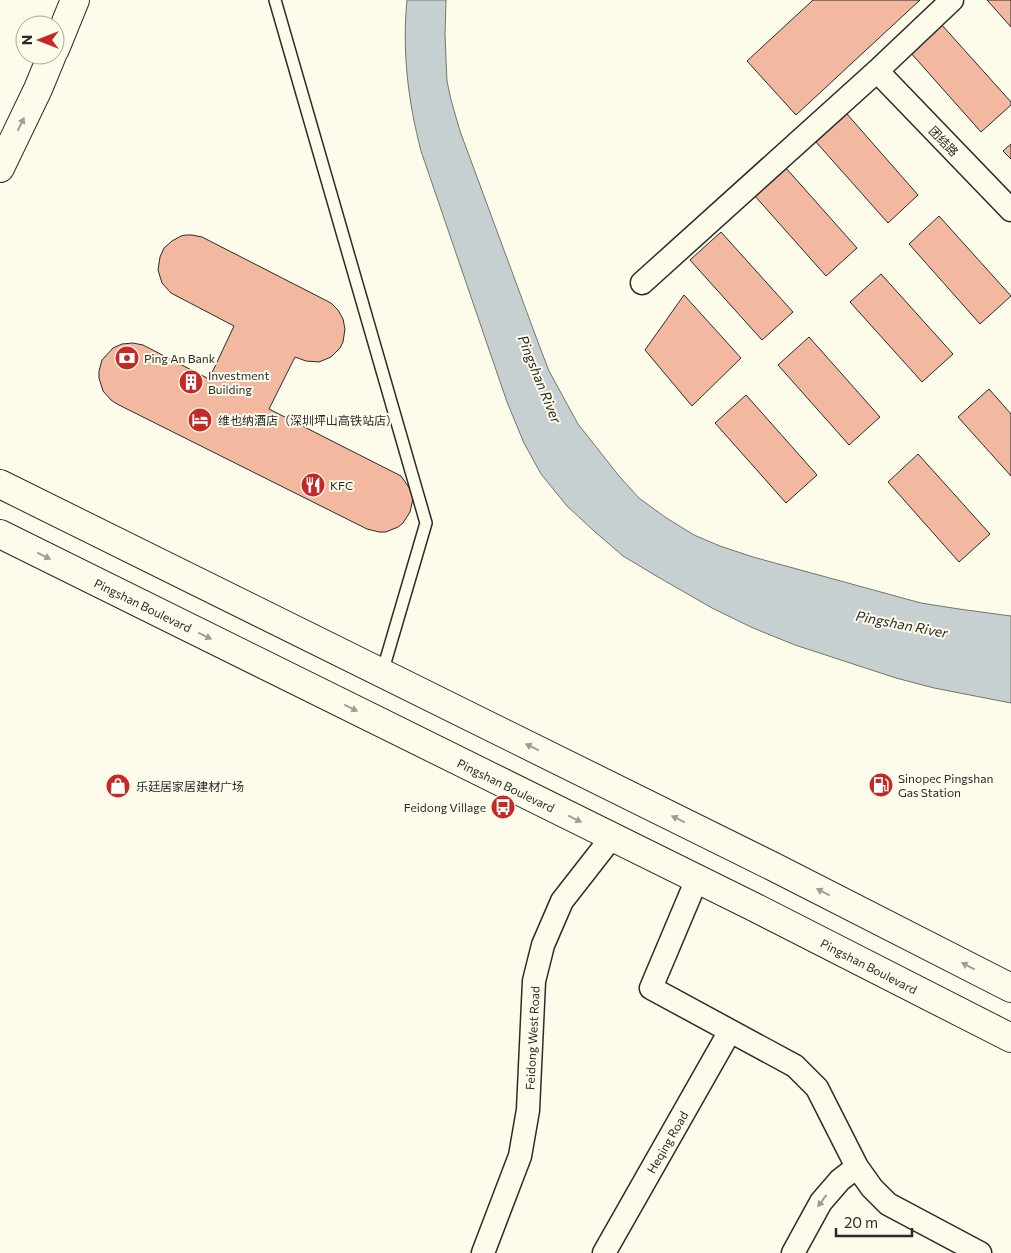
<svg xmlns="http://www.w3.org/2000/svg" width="1011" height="1253" font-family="Commissioner,'Noto Sans SC',sans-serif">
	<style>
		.water { fill: #c7d0d0; stroke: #74746e }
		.building { fill: #f2b8a0; stroke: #2b2b2b }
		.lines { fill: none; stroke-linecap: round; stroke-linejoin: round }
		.service-casing { stroke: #2b2b2b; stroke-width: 14 }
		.minor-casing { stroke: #2b2b2b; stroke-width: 25 }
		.secondary-casing { stroke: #2b2b2b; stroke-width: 30 }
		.trunk-casing { stroke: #2b2b2b; stroke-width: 30 }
		.service { stroke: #fdfbea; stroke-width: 11 }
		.minor { stroke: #fdfbea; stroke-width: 22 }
		.secondary { stroke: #fdfbea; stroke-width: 28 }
		.trunk { stroke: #fdfbea; stroke-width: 28 }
		.oneway { fill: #9e9d94 }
		.labels { text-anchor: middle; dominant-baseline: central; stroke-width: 4; stroke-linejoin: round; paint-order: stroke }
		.street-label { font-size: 12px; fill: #2b2b2b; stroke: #fdfbea }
		.poi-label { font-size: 12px; fill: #2b2b2b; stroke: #fdfbea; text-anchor: start }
		.water-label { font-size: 14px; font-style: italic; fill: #2b2b2b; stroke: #fdfbea }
	</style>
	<rect width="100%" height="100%" fill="#fdfbea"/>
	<path class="water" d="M407 0H446L445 34 446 60 447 81 451 100 460 131 539 345 549 371 578 424 619 476 639 498 665 517 694 535 720 546 753 557 921 603 959 609 1011 616V703L934 688 896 678 795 645 753 628 712 608 658 577 623 556 594 531 567 506 541 474 524 443 507 402 421 151C408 101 402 51 407 0Z"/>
	<path class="building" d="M813 0H920L796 115 747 61Z
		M987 0H1011V27Z
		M941 24 1011 102V105L981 132 910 52Z
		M847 114 918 195 888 223 816 142Z
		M1011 144V159L1003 151Z
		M785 167 857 248 826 276 754 195Z
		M939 216 1011 296 980 324 909 244Z
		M721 232 793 312 762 340 690 260Z
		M186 235H192L202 237 331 303 338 310 343 319 345 329 343 342 340 348 331 357 319 362 306 361 295 357 269 409 401 476 410 489 413 499 410 512 403 523 398 527 386 532H379L367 529 117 404 111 400 103 391 99 378V371L102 360 113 348 122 344 133 343 143 345 209 379 234 326 171 293 162 283 158 270 160 257 164 248 172 241 181 236Z
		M881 274 953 354 922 382 850 302Z
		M684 295 741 358 692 406 645 350Z
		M809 337 880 417 849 445 778 365Z
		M989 389 1011 414V476L958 417Z
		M746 395 817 475 786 503 715 423Z
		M918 454 990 534 959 562 888 482Z"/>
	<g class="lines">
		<defs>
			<path id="service" d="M275 0 426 523 382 673"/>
			<path id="minor" d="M877 71 1011 210
				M642 283 877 71 952 0
				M697 879 651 988 795 1066 817 1088 857 1167 872 1188 888 1204 980 1253
				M483 1253 520 1156 528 1110 534 981 543 945 562 901 612 837
				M604 1253 730 1031
				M793 1253 821 1202 840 1180 857 1167"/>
			<path id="secondary" d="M55 49 75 0
				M0 168 38 89 52 55"/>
			<path id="trunk" d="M0 484 774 867 1011 988
				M0 534 754 907 1011 1038"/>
		</defs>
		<use href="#service" class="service-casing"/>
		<use href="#minor" class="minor-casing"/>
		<use href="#secondary" class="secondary-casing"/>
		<use href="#trunk" class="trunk-casing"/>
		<use href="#service" class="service"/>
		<use href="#minor" class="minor"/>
		<use href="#secondary" class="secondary"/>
		<use href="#trunk" class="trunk"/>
	</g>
	<defs><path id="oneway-solid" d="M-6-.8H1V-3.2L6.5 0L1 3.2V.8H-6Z" transform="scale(1.25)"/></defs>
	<g class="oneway">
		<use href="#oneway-solid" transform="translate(21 124) rotate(-64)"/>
		<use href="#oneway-solid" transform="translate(44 556) rotate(26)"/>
		<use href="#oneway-solid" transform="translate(205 636) rotate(26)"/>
		<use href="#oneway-solid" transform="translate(351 708) rotate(26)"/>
		<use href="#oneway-solid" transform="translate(532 747) rotate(-154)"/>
		<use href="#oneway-solid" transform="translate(575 819) rotate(26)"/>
		<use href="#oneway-solid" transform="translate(678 819) rotate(-154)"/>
		<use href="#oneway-solid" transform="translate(823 892) rotate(-153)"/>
		<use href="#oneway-solid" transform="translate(968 966) rotate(-153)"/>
		<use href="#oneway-solid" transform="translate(822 1201) rotate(126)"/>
	</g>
	<defs>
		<symbol id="bank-disc" viewBox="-11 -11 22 22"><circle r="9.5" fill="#c62828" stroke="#fdfbea"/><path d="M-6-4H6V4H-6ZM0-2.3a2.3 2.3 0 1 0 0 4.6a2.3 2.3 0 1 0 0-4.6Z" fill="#fff"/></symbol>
		<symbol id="building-disc" viewBox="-11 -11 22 22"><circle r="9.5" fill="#c62828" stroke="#fdfbea"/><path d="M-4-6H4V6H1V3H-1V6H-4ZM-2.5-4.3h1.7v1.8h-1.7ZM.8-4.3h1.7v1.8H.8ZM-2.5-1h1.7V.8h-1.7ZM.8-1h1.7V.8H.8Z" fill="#fff"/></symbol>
		<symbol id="hotel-disc" viewBox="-11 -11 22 22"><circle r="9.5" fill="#c62828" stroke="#fdfbea"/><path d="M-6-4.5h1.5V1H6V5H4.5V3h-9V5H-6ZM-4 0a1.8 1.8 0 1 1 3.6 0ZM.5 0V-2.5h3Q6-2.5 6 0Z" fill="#fff"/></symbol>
		<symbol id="restaurant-disc" viewBox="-11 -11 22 22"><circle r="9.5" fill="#c62828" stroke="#fdfbea"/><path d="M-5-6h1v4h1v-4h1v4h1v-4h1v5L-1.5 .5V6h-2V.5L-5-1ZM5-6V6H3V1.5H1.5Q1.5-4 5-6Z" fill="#fff"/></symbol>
		<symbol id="fuel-disc" viewBox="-11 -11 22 22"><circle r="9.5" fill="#c62828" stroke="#fdfbea"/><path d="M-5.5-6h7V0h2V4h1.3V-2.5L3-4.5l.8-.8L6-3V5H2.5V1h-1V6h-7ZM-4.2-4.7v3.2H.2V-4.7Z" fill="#fff"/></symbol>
		<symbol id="shop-disc" viewBox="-11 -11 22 22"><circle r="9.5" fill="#c62828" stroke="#fdfbea"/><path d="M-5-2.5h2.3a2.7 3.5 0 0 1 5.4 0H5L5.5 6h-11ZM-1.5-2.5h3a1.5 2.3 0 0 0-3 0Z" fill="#fff"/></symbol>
		<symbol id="bus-disc" viewBox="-11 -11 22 22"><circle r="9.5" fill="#c62828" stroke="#fdfbea"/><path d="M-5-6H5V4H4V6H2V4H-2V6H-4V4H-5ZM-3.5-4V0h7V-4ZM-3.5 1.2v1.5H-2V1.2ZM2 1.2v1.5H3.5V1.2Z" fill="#fff"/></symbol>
	</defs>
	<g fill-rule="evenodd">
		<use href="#bank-disc" x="113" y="344" width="28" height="28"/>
		<use href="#building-disc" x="177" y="368" width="28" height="28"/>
		<use href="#hotel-disc" x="186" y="406" width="28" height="28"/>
		<use href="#restaurant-disc" x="299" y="471" width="28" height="28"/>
		<use href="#fuel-disc" x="867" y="771" width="28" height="28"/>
		<use href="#shop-disc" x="104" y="772" width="28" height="28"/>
		<use href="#bus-disc" x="489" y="793" width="28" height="28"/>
	</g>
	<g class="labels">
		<g class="street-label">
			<text transform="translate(944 141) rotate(46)">团结路</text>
			<text transform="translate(143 605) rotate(26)">Pingshan Boulevard</text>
			<text transform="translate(506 785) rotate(26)">Pingshan Boulevard</text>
			<text transform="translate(869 966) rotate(27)">Pingshan Boulevard</text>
			<text transform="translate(532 1038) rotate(-87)">Feidong West Road</text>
			<text transform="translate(667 1142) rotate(-60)">Heqing Road</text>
		</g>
		<g class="poi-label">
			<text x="144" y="358">Ping An Bank</text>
			<text x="208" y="375">Investment<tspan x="208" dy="14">Building</tspan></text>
			<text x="218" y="420">维也纳酒店（深圳坪山高铁站店）</text>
			<text x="330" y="485">KFC</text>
			<text x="898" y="778">Sinopec Pingshan<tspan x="898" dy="14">Gas Station</tspan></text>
			<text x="136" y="786">乐廷居家居建材广场</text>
			<text x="486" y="807" text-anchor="end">Feidong Village</text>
		</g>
		<g class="water-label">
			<text transform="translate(540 379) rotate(68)">Pingshan River</text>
			<text transform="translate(902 624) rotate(11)">Pingshan River</text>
		</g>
	</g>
	<g transform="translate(40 40) rotate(270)"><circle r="24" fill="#fdfbea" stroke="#a9a89e"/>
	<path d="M0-4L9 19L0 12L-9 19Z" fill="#c62828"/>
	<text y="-8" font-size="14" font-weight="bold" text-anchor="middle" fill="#2b2b2b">N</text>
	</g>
	<path d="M836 1228v8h76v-8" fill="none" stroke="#2b2b2b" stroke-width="2.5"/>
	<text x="844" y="1228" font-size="15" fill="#2b2b2b" stroke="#fdfbea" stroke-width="4" paint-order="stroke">20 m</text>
</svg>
